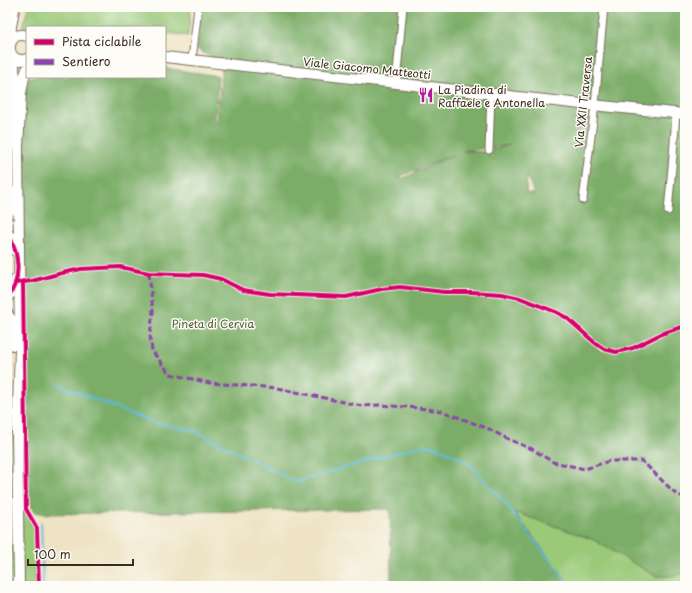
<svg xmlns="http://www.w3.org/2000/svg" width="692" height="593" font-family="'Playpen Sans',sans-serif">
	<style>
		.green { fill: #9ac978; stroke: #6a7a4b }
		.forest { fill: #7bad68; stroke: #5b6c43; fill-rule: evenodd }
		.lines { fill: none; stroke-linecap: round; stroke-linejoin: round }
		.stream { stroke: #5abbd8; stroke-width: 2 }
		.street-casing { stroke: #7a6b58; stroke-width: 9 }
		.secondary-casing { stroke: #7a6b58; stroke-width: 12 }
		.street { stroke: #fff; stroke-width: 7 }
		.secondary { stroke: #fff; stroke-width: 10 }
		.quiet { stroke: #8e44ad; stroke-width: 3; stroke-dasharray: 6 3; stroke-linecap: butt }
		.cycleway-casing { stroke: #fdfcf7; stroke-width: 6 }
		.cycleway { stroke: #d6006c; stroke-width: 4 }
		.labels { text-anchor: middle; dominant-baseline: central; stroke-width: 3; stroke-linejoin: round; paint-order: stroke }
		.street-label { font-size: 11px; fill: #3b2a1e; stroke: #fdfcf7 }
		.poi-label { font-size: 11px; fill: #3b2a1e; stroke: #fdfcf7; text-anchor: start }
		.park-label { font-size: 11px; fill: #585a39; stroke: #fdfcf7 }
	</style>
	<rect width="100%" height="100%" fill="#fdfcf7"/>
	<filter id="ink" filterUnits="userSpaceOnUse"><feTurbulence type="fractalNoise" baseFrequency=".025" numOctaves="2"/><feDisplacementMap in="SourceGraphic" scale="8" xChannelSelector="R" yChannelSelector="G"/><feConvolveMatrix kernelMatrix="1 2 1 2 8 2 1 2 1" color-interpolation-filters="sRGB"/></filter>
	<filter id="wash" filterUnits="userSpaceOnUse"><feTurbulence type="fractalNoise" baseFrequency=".012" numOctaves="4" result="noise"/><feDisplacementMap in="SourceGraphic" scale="16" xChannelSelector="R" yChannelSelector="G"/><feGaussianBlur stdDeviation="0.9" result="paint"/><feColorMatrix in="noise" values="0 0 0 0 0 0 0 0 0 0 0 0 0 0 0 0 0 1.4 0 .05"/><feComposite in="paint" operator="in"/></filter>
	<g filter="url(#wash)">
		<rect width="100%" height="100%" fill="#eee3c4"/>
		<path class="green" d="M28 7H191L188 36 168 33 166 49 165 27 27 28 23 27Z
			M7 319 10 324 11 386 13 419 14 586H7Z
			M23 388 25 511 35 531 36 586H22L21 423Z
			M513 511 592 539 656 576H670L685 573V586H571Z"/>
		<path class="forest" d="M202 7H685V573L670 576H656L592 539 514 512 568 583 479 586H391L390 509 44 514 33 511 29 497 28 415 25 386 22 108 29 77H165V68L218 76 215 122 217 123 222 64 197 49ZM510 145 484 152 463 151H464ZM452 155 404 178 398 177ZM527 175 534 194 526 193Z"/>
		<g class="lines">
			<path class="stream" d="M59 385 152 422 195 431 297 482 422 445 433 446 463 459 475 470 506 504 570 586
				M41 523 43 586"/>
		</g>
	</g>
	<g filter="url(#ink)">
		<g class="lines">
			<defs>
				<path id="street" d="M15 37 12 30 16 7
					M192 60 198 7
					M396 83 403 7
					M489 150 491 94
					M583 200 595 105 604 7
					M668 211 673 156 676 113"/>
				<path id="secondary" d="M27 36C4 29 4 66 27 59
					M165 57 581 104 685 114
					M12 142 15 80 13 56
					M7 215 11 208 12 192
					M7 232 11 239 15 251
					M7 298 12 291 16 279
					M7 313 12 322 13 345
					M19 586 17 433 20 350 18 147 21 93 24 77 27 69"/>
			</defs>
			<use href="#street" class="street-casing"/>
			<use href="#secondary" class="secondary-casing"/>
			<use href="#street" class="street"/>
			<use href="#secondary" class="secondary"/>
			<path class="quiet" d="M149 273 153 311 150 336 152 351 170 374 210 383 277 388 362 406 380 405 419 408 442 411 489 429 508 439 532 449 553 462 585 469 609 461H642L677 495 685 497"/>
			<defs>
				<path id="cycleway" d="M7 232C19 251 23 280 7 298
					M23 281 26 509 37 528 39 586
					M15 283 32 281 62 273 81 269 120 267 149 273 203 275 221 279 243 290 270 294 346 297 382 289 400 287 444 292H471L502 294 520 298 556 312 567 318 594 342 604 349 616 352 633 348 661 334 685 326"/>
			</defs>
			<use href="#cycleway" class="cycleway-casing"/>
			<use href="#cycleway" class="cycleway"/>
		</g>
	</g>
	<defs>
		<symbol id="restaurant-bare" viewBox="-9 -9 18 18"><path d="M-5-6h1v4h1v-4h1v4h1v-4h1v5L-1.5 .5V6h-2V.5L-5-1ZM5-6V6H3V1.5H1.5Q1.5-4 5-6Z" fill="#b5179e" stroke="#fdfcf7" stroke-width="2.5" paint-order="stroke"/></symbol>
	</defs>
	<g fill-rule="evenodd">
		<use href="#restaurant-bare" x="415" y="84" width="22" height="22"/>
	</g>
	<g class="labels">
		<g class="street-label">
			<text transform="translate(367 68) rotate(6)">Viale Giacomo Matteotti</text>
			<text transform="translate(583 102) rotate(-84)">Via XXII Traversa</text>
		</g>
		<g class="poi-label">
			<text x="438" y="89">La Piadina di<tspan x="438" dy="13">Raffaele e Antonella</tspan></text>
		</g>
		<g class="park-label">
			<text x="213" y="323">Pineta di Cervia</text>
		</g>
	</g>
	<rect width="692" height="593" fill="none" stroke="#fdfcf7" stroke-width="24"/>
	<rect x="26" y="26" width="140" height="52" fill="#fdfcf7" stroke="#afa8a0"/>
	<rect x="34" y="39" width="20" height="6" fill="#d6006c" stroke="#afa8a0"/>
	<text x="62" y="46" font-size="12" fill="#3b2a1e">Pista ciclabile</text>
	<rect x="34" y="59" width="20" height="6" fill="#8e44ad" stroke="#afa8a0"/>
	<text x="62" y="66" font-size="12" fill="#3b2a1e">Sentiero</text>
	<path d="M28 559v6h105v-6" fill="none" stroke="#3b2a1e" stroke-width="2"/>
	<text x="34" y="559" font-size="12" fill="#3b2a1e" stroke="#fdfcf7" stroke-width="3" paint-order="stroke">100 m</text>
</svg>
